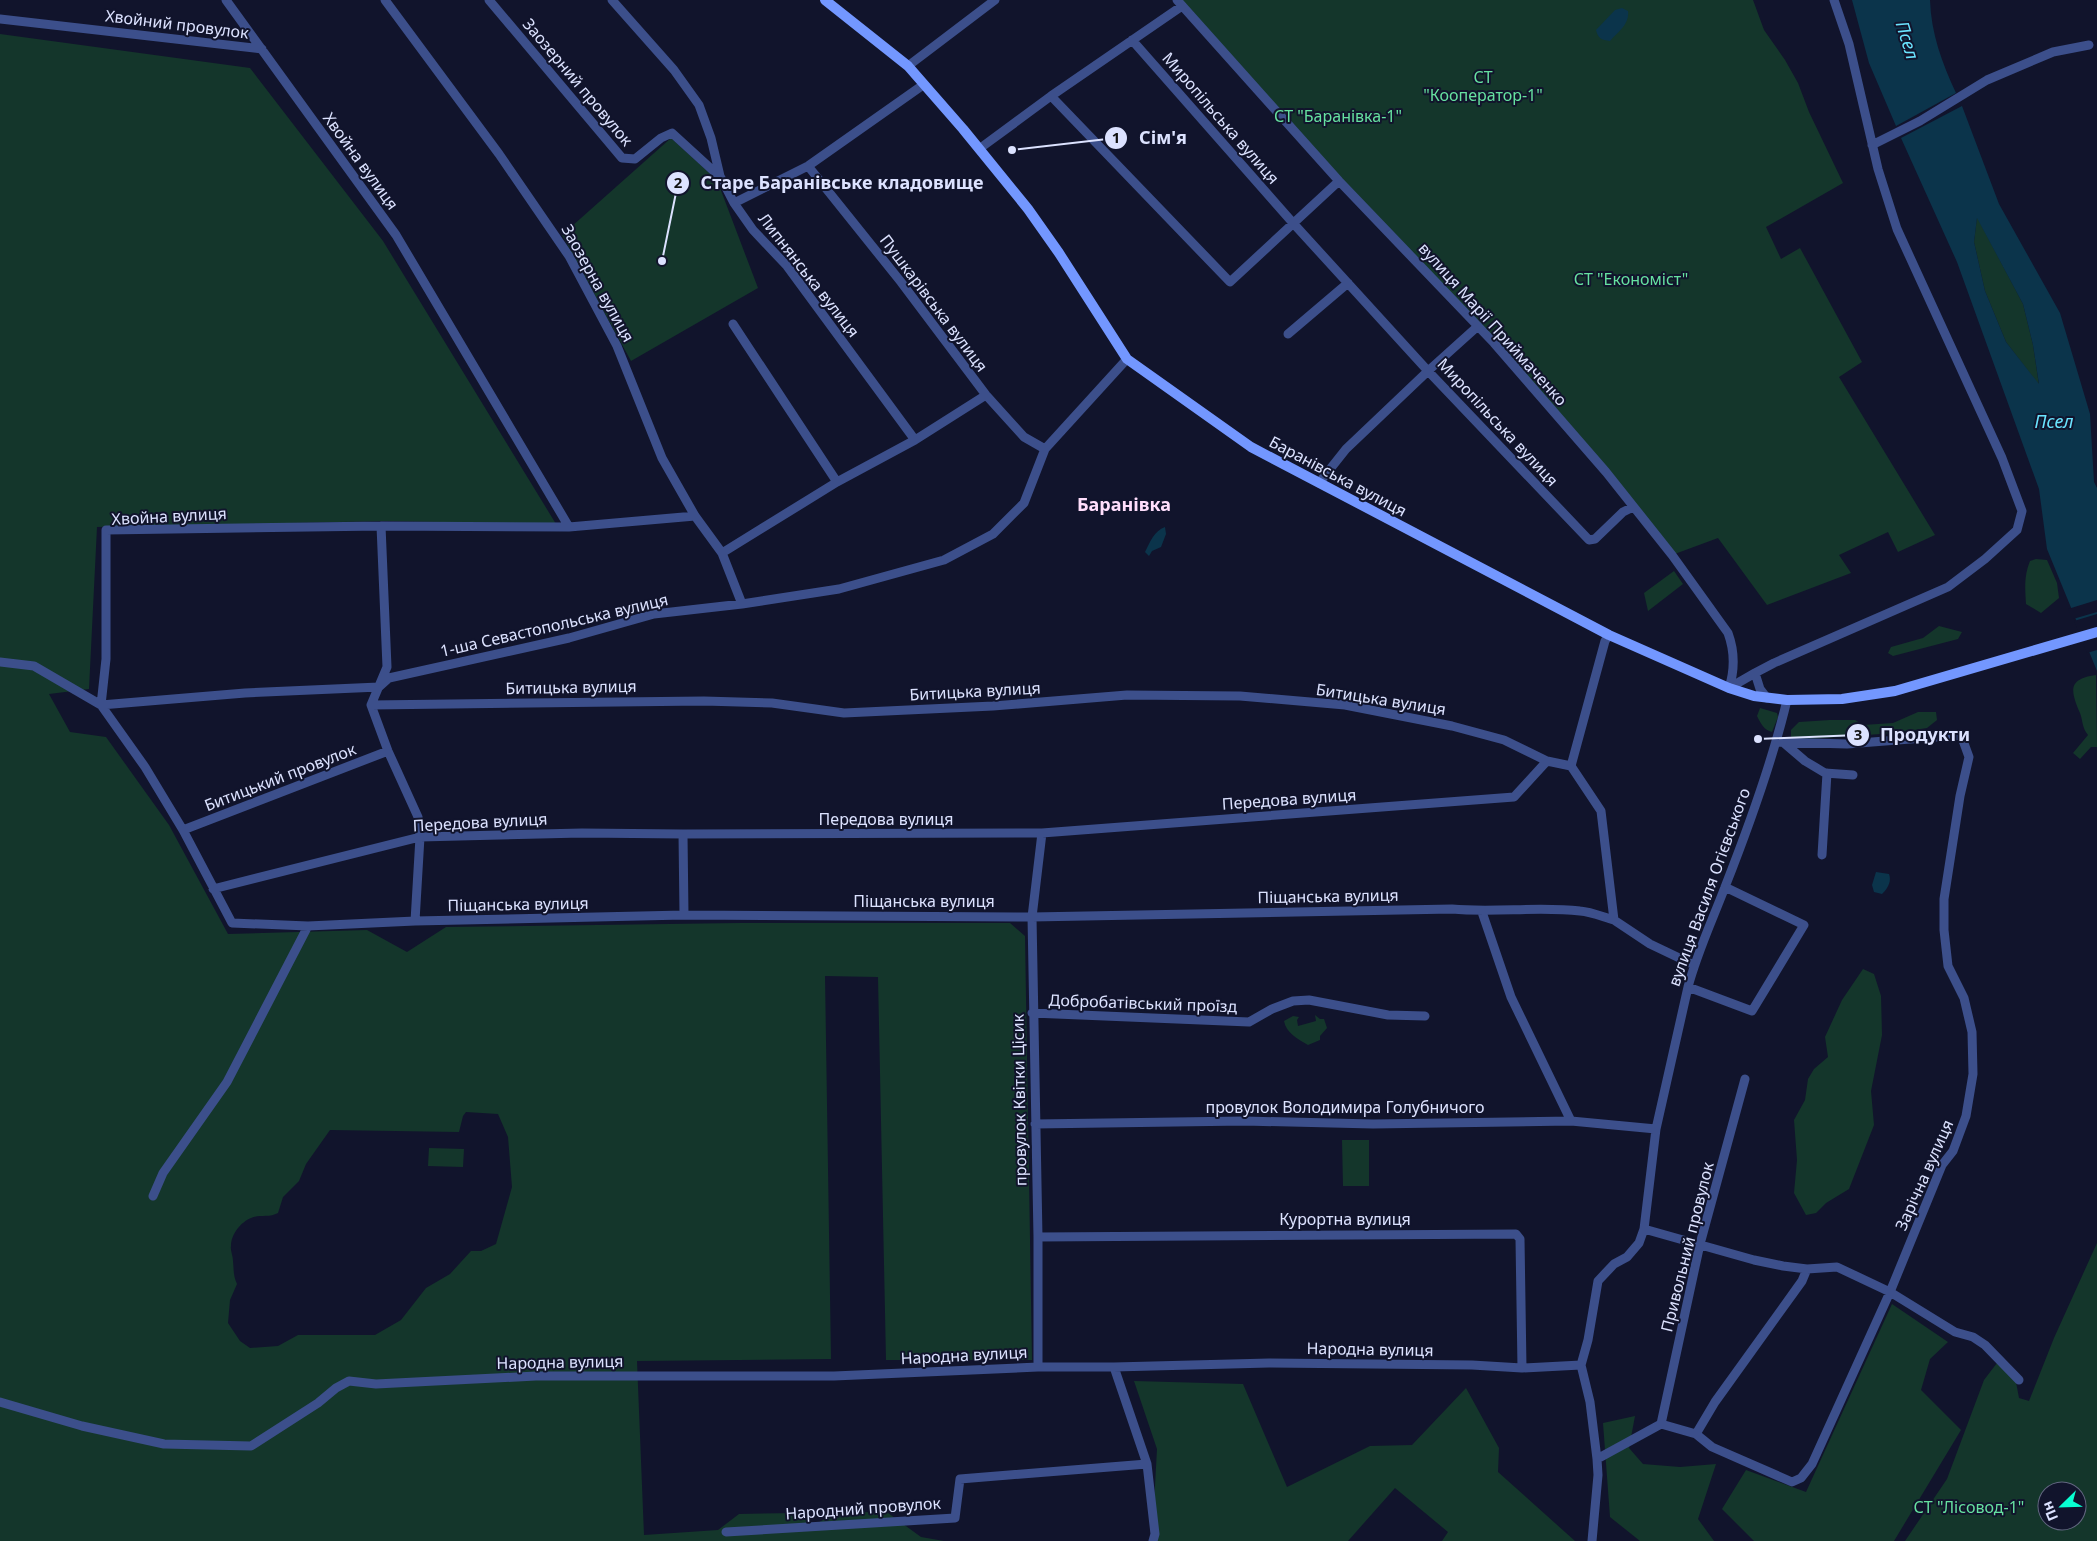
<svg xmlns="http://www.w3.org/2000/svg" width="2097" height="1541" font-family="'Noto Sans',sans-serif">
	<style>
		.green { fill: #14362b; fill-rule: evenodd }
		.water { fill: #0b344b; fill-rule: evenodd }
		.pier { fill: #11142c }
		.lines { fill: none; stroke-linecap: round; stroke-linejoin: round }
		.minor { stroke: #3c4f8b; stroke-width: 9 }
		.secondary { stroke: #7397ff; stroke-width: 10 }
		.labels { text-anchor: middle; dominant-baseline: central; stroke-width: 4; stroke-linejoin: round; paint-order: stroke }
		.street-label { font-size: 16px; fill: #dce2ff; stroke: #11142c }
		.park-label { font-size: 16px; fill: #66e1a0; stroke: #11142c }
		.water-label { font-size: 18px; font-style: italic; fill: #6ae4ff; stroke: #11142c }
		.neighbourhood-label { font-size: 18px; font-weight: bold; fill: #ffdefc; stroke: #11142c }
		.leader { fill: none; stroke: #dce2ff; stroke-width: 2 }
		.callout-dot { fill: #dce2ff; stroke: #11142c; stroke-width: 2 }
		.mark-label { font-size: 15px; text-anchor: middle; font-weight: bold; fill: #111 }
		.callout-label { font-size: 18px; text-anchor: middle; font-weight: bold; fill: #dce2ff; stroke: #11142c; stroke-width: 4; stroke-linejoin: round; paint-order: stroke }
	</style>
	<rect width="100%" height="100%" fill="#11142c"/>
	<path class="green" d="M1177 0H1753L1764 30 1785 60 1798 83 1809 112 1843 183 1766 227 1781 259 1800 248 1862 362 1839 377 1935 535 1898 552 1888 532 1839 555 1851 573 1767 605 1718 538 1672 555 1606 472Z
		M0 34 250 68 383 241 556 524 387 521 97 527 89 689 49 694 70 732 106 737 169 825 228 934 367 930 407 952 446 927 740 923H1010L1025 936 1032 1360H886L878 977 825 976 831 1359 637 1361 644 1535 718 1530 739 1514 799 1513 814 1525 839 1511 888 1513 921 1537 944 1541H0ZM466 1112 498 1114 508 1137 512 1187 496 1244 481 1251H471L450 1274 426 1288 401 1320 375 1335H298L278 1346 250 1348 240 1341 228 1323 230 1300 237 1284C233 1275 234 1271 233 1261 233 1256 230 1250 231 1246 231 1234 241 1222 251 1218 260 1214 269 1218 278 1213L283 1197 299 1181 306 1164 330 1130 459 1132 463 1116Z
		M671 138 717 180 758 288 631 361 562 235Z
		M1977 217 2023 304 2033 345 2039 385 2006 342 1985 291 1974 242Z
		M2036 559 2047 560 2057 583 2059 598 2041 613 2026 604C2025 588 2024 576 2030 561Z
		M1674 571 1683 584 1648 611 1644 593Z
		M1939 626 1962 632 1958 639 1893 656 1888 653 1891 647 1923 638Z
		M2096 675 2097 747H2091L2080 759 2073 753 2088 735C2082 728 2083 721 2080 713 2070 690 2068 679 2096 675Z
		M1760 708 1777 713 1778 717 1772 732C1764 730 1761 724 1757 716Z
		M1918 712H1936L1937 720 1927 728 1895 733 1795 740 1791 737V730L1799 722 1830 720H1855L1863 725 1893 723Z
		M1863 969 1874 974 1881 996 1882 1035 1871 1091 1874 1125 1849 1189 1826 1203 1816 1213 1806 1215 1794 1193 1797 1160 1794 1120 1805 1100 1808 1079 1814 1069 1828 1057 1825 1037 1842 1000Z
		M1315 1015 1320 1019H1324L1327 1028 1320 1036V1040L1308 1045C1298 1039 1286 1033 1284 1021L1293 1016 1299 1017 1297 1020 1298 1026 1316 1021Z
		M1342 1140H1369V1186H1343Z
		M429 1148 464 1149 463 1167 428 1166Z
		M2097 1243V1541H1905L1947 1479 1984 1380 1997 1363 2016 1382 2019 1398 2029 1401 2054 1338ZM2047 1491H2077V1521H2047Z
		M1892 1304 1948 1342 1930 1359 1921 1390 1961 1430 1894 1541H1754L1722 1509 1746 1470 1806 1492Z
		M1134 1381 1243 1384 1287 1487 1370 1446 1412 1445 1466 1388 1499 1448 1498 1472 1575 1541H1442L1448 1532 1395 1488 1348 1541H1152L1157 1449Z
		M1635 1416 1629 1448 1643 1464 1680 1467 1716 1464 1698 1519 1714 1541H1640L1610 1517 1603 1423Z"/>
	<path class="water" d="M1852 0H1930C1931 33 1942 63 1956 93L1896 126 1869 63Z
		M1622 8 1628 11C1630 24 1618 32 1610 41 1601 40 1598 38 1596 30L1615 10Z
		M1962 106 1999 204 2060 313 2090 414 2094 482 2097 488V671L2047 549 2039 489 1957 262 1901 138ZM1977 218 2023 304 2033 345 2039 384 2006 342 1985 291 1974 242Z
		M1165 527 1166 534 1161 547 1152 551 1149 556 1145 552C1150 542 1154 531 1165 527Z
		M1876 872 1889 874C1892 882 1887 889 1882 894L1874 892 1872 885Z"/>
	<path class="pier" d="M2097 600V612L2073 619 2068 609Z
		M2097 614V650L2087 653 2074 621Z"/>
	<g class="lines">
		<path class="minor" d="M226 0 396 235 569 527
			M385 0 499 154 569 256 617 346 662 458 695 516 722 553 742 604
			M489 0 622 158 635 159 661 138 672 133 719 176
			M612 0 674 70 699 105 711 138 720 176 734 203 753 230 787 266 915 440
			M1177 0 1339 181 1494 343 1606 472 1672 555 1728 633C1735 652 1735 669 1729 688
			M0 19 262 49
			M1132 40 1293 223 1428 371 1589 540 1595 539 1623 512 1633 507
			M908 66 995 0
			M1051 96 1230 282 1339 181
			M1872 145 1920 121 1987 80 2053 52 2089 45
			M979 149 1051 96 1182 6
			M808 166 901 282 986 395 1024 437 1045 449
			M734 203 808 166 923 85
			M733 324 837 482
			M1288 334 1348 283
			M1319 483 1346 449 1428 371 1478 326
			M695 516 569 527 381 526 106 530V659L101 705 145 767 183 830 232 923 308 926 415 921 684 915 1032 917 1452 909C1495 913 1538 906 1580 911 1592 912 1603 917 1614 920
			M381 526 387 667 371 705 388 751 418 817 420 837 415 921
			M722 553 837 482 915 440 986 395
			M1609 635 1605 641 1571 766 1601 811 1614 920 1650 944 1694 965
			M0 662 34 666 101 705 245 693 379 687 389 678 569 638 654 614 742 604 839 589 944 560 993 534 1024 503 1045 449 1127 359
			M1729 688 1755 673
			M1767 698 1760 689 1755 673 1774 663 1948 587 1985 559 2017 530 2022 511 2002 458 1897 229 1878 169 1849 44 1834 0
			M371 705 704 701 772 703 844 713 993 706 1127 695 1240 696 1345 705 1452 726 1504 740 1547 761 1571 766
			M1784 743 1805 761 1825 773 1853 775
			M183 830 388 751
			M683 834 684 915
			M1822 855 1827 773
			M213 889 420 837 582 833 683 834 1042 833 1514 797 1547 761
			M1482 912 1511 997 1571 1121
			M1688 987 1752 1011 1804 925 1725 887
			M1032 1013 1249 1022 1272 1009 1293 1001 1309 1000 1388 1015 1425 1016
			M1035 1124 1245 1121 1373 1124 1571 1121 1656 1129
			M153 1196 163 1173 227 1082 308 926
			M1644 1229 1754 1260 1783 1266 1807 1269 1837 1267 1890 1292 1955 1332 1973 1337 1985 1345 2019 1380
			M1038 1237 1516 1234 1520 1239 1522 1368
			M1038 1367V1237L1032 917 1042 833
			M1114 1367 1147 1464 1155 1534 1153 1541
			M0 1402 82 1426 164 1444 251 1446 318 1403 336 1388 349 1381 376 1384 536 1376H834L1038 1367H1114L1269 1363 1472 1365 1522 1368 1581 1365
			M1661 1424 1700 1244 1745 1079
			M1696 1434 1715 1402 1802 1281 1807 1269
			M1597 1459 1661 1424 1696 1434 1712 1447 1792 1482 1801 1478 1812 1464 1890 1292 1942 1165 1953 1151 1966 1116 1973 1074 1972 1032 1964 998 1948 966 1944 930V899L1960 796 1969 757 1961 735 1847 744 1777 742
			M726 1532 955 1518 960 1479 1147 1464
			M1592 1541 1598 1475 1597 1459 1590 1402 1581 1365 1588 1340 1598 1281 1614 1264 1627 1257 1639 1243 1644 1229 1656 1129 1688 987C1697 953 1712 921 1725 887 1749 826 1772 763 1787 700"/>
		<path class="secondary" d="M825 0 908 66 963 129 1028 209 1059 253 1127 359 1251 447 1609 635 1729 688 1754 696 1787 700 1842 699 1895 691 2097 632"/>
	</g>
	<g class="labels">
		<g class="street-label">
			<text transform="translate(177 24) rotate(7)">Хвойний провулок</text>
			<text transform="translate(578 82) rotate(50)">Заозерний провулок</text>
			<text transform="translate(1221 118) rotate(49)">Миропільська вулиця</text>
			<text transform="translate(361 161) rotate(54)">Хвойна вулиця</text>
			<text transform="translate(809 275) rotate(52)">Липнянська вулиця</text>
			<text transform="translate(598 283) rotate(61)">Заозерна вулиця</text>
			<text transform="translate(934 303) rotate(53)">Пушкарівська вулиця</text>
			<text transform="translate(1493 324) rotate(48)">вулиця Марії Приймаченко</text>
			<text transform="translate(1498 422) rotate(47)">Миропільська вулиця</text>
			<text transform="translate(1338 476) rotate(28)">Баранівська вулиця</text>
			<text transform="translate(169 516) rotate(-3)">Хвойна вулиця</text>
			<text transform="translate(554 625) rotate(-13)">1-ша Севастопольська вулиця</text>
			<text transform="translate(571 687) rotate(-1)">Битицька вулиця</text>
			<text transform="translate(975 691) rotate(-3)">Битицька вулиця</text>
			<text transform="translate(1381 699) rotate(9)">Битицька вулиця</text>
			<text transform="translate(280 777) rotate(-21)">Битицький провулок</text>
			<text transform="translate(1289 799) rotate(-4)">Передова вулиця</text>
			<text x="886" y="819">Передова вулиця</text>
			<text transform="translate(480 822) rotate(-3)">Передова вулиця</text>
			<text transform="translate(1709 887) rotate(-70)">вулиця Василя Огієвського</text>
			<text transform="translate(1328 896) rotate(-1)">Піщанська вулиця</text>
			<text x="924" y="901">Піщанська вулиця</text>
			<text transform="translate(518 904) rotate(-1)">Піщанська вулиця</text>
			<text transform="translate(1143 1003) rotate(2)">Добробатівський проїзд</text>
			<text transform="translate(1019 1100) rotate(-91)">провулок Квітки Цісик</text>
			<text x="1345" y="1107">провулок Володимира Голубничого</text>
			<text transform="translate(1924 1175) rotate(-66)">Зарічна вулиця</text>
			<text x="1345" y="1219">Курортна вулиця</text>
			<text transform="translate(1687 1247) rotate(-76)">Привольний провулок</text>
			<text transform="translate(1370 1349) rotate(1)">Народна вулиця</text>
			<text transform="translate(964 1355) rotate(-3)">Народна вулиця</text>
			<text transform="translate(560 1362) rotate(-1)">Народна вулиця</text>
			<text transform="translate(863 1508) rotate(-4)">Народний провулок</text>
		</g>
		<g class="park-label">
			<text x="1483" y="77">СТ<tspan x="1483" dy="18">"Кооператор-1"</tspan></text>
			<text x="1338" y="116">СТ "Баранівка-1"</text>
			<text x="1631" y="279">СТ "Економіст"</text>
			<text x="1969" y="1507">СТ "Лісовод-1"</text>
		</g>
		<g class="water-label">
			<text transform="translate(1908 40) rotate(73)">Псел</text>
			<text x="2054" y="421">Псел</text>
		</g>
		<g class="neighbourhood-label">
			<text x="1124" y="504">Баранівка</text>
		</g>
	</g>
	<path class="leader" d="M1012 150L1116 138M662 261L678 183M1758 739L1858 735"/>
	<g class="callout-dot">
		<circle cx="1012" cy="150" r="5"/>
		<circle cx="662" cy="261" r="5"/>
		<circle cx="1758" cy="739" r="5"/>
		<circle cx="1116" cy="138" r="12"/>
		<circle cx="678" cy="183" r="12"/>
		<circle cx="1858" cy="735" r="12"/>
	</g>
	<g class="mark-label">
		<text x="1116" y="143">1</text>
		<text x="678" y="188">2</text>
		<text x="1858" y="740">3</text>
	</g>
	<g class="callout-label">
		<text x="1163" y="144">Сім'я</text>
		<text x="842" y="189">Старе Баранівське кладовище</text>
		<text x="1925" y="741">Продукти</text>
	</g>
	<g transform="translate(2062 1506) rotate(247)"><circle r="24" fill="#11142c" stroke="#626680"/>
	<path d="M0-4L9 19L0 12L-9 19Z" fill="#08ffd2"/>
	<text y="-8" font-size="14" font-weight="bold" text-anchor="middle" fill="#dce2ff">Пн</text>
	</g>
</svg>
